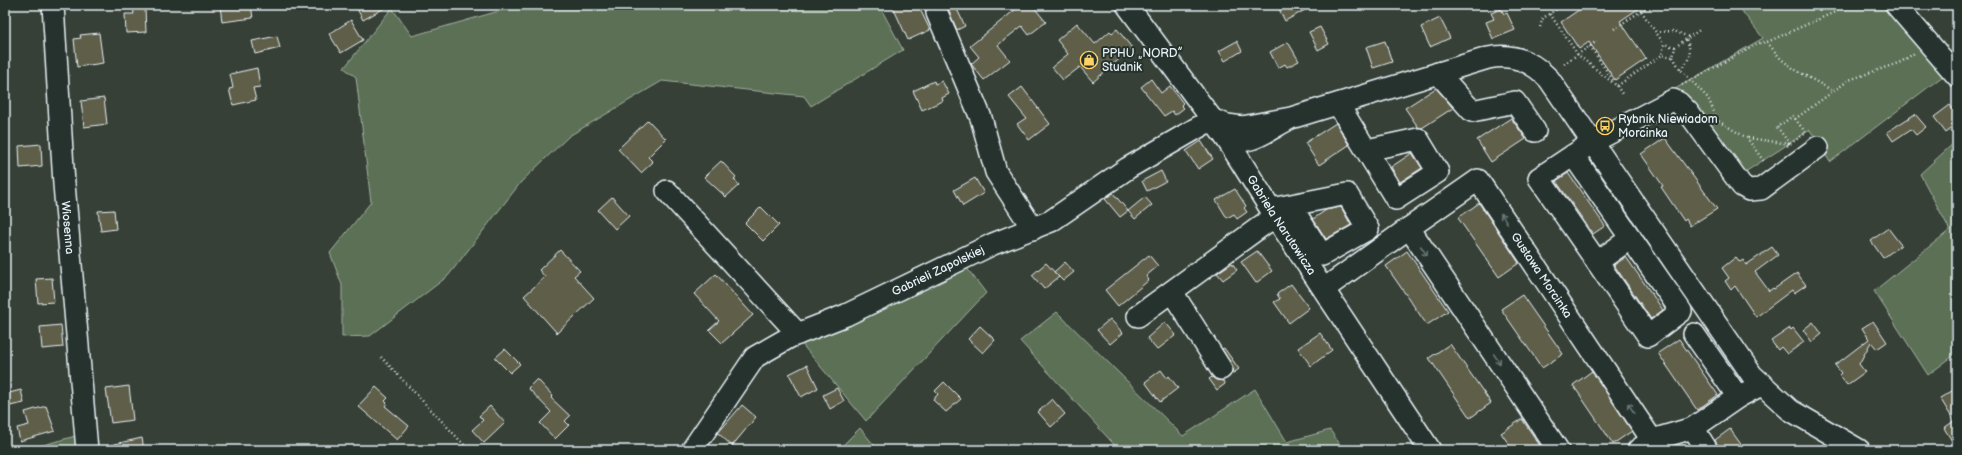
<svg xmlns="http://www.w3.org/2000/svg" width="1962" height="455" font-family="'Balsamiq Sans',sans-serif">
	<style>
		.green { fill: #5b7054; stroke: #a2b0a6 }
		.building { fill: #5f5f4a; stroke: #e8f1f8 }
		.lines { fill: none; stroke-linecap: round; stroke-linejoin: round }
		.minor-casing { stroke: #e8f1f8; stroke-width: 24 }
		.path { stroke: #e8f1f8; stroke-width: 2.5; stroke-dasharray: 1 3; stroke-linecap: butt }
		.minor { stroke: #26332d; stroke-width: 21 }
		.oneway { stroke: #6a7674 }
		.labels { text-anchor: middle; dominant-baseline: central; stroke-width: 4; stroke-linejoin: round; paint-order: stroke }
		.poi-label { font-size: 12px; fill: #e8f1f8; stroke: #26332d; text-anchor: start }
		.street-label { font-size: 12px; fill: #e8f1f8; stroke: #26332d }
	</style>
	<rect width="100%" height="100%" fill="#374036"/>
	<filter id="ink" filterUnits="userSpaceOnUse"><feTurbulence type="fractalNoise" baseFrequency=".025" numOctaves="2"/><feDisplacementMap in="SourceGraphic" scale="8" xChannelSelector="R" yChannelSelector="G"/><feConvolveMatrix kernelMatrix="1 2 1 2 8 2 1 2 1" color-interpolation-filters="sRGB"/></filter>
	<g filter="url(#ink)">
		<path class="green" d="M520 5H879L903 50 811 106 804 96 662 81 569 136 521 182 448 276 370 336 342 337V285L330 253 371 202 356 77 344 68 392 8 412 36Z
			M1737 5H1891L1938 66 1943 76 1830 162 1810 130 1739 176 1675 89 1763 38Z
			M1957 140V353L1928 375 1874 291 1950 230 1920 174Z
			M966 267 986 293 866 421 800 342Z
			M1057 312 1183 436 1255 389 1287 442 1330 430 1344 450H1119L1020 341Z
			M860 428 878 450H841L842 446Z
			M79 435 80 450H25Z"/>
		<path class="building" d="M220 5H251L253 18 222 22Z
			M355 5H390L363 20Z
			M892 5H918L930 30 908 40Z
			M950 5H955L965 26 957 30 947 7Z
			M1021 5H1032L1046 22 1029 35 1022 26 998 45 1010 60 984 80 971 64 979 57 970 46Z
			M1277 5H1314L1285 21Z
			M1586 5H1644L1620 21 1646 59 1615 80 1589 42 1579 49 1561 22Z
			M133 8H145L146 32 126 33 125 14H134Z
			M1501 9 1504 14 1507 13 1515 30 1493 39 1486 22 1494 19 1491 13Z
			M1440 18 1450 38 1430 47 1421 27Z
			M351 20 363 40 341 53 329 34Z
			M1077 23 1095 44 1110 31 1112 33 1117 29 1132 48 1093 82 1080 67 1063 80 1052 67 1068 54 1057 40Z
			M1320 27 1329 44 1318 50 1309 32Z
			M99 33 103 63 77 67 74 39 81 38 80 35Z
			M277 36 280 48 255 54 252 41Z
			M1237 41 1242 51 1225 61 1219 51Z
			M1385 41 1392 62 1373 68 1366 47Z
			M1288 42 1299 61 1287 67 1285 64 1278 68 1270 52Z
			M257 68 260 87 253 88 256 100 233 105 229 89 233 88 230 74Z
			M1151 79 1161 93 1170 86 1183 103 1181 105 1184 108 1175 115 1172 111 1164 116 1141 87Z
			M934 81 935 84 942 81 949 94 942 98 943 101 922 110 913 91Z
			M1022 87 1050 124 1029 140 1017 124 1026 118 1009 97Z
			M1436 88 1453 108 1422 128 1418 127 1405 108Z
			M104 98 107 124 84 127 81 101Z
			M1950 105 1957 115V124L1946 133 1934 117Z
			M1915 114 1926 127 1916 135 1911 129 1893 141 1887 132Z
			M1511 118 1526 139 1491 162 1477 140Z
			M648 120 666 139 648 157 653 162 641 173 618 149Z
			M1336 123 1349 145 1319 165 1305 143Z
			M1665 138 1717 209 1690 226 1686 219 1684 221 1661 187 1663 186 1641 154Z
			M1201 141 1213 159 1198 169 1186 151Z
			M41 144 42 166 20 168 19 146Z
			M1412 153 1422 168 1400 182 1391 167Z
			M721 161 736 177 734 179 739 185 726 197 704 177Z
			M1161 171 1166 181 1147 191 1142 181Z
			M1568 173 1605 226 1593 234 1556 181Z
			M975 178 984 193 963 206 954 190Z
			M1235 189 1246 206 1244 208 1247 212 1237 219 1234 214 1227 218 1216 200Z
			M1113 193 1128 211 1120 217 1105 199Z
			M612 197 629 216 615 229 598 210Z
			M1145 197 1152 205 1135 219 1128 211Z
			M1479 203 1519 263 1499 277 1458 218Z
			M761 207 779 225 763 241 745 223Z
			M1341 207 1351 225 1326 239 1313 219 1326 210Z
			M114 210 116 229 101 231 98 211Z
			M1888 228 1901 245 1883 258 1871 241Z
			M1772 247 1778 255 1755 272 1769 291 1773 288 1774 289 1797 273 1806 285 1794 293 1792 290 1756 317 1735 286 1731 290 1725 281 1729 278 1722 268 1736 257 1740 262 1743 260 1746 265Z
			M560 250 580 271 574 276 594 298 557 333 524 296 545 277 539 270Z
			M1257 251 1272 271 1256 283 1241 262Z
			M1407 251 1448 311 1427 325 1386 266Z
			M1149 255 1158 266 1146 276 1149 280 1118 306 1105 290Z
			M1626 257 1663 310 1651 319 1614 265Z
			M1065 262 1074 272 1063 281 1054 272Z
			M1046 263 1059 277 1044 289 1032 275Z
			M1232 263 1237 270 1223 280 1217 273Z
			M716 274 753 315 722 343 709 330 719 321 694 294Z
			M52 278 54 302 38 303 36 279Z
			M1291 284 1309 308 1289 323 1274 302 1280 299 1277 294Z
			M1522 295 1563 354 1542 368 1501 309Z
			M1110 319 1123 333 1110 344 1097 330Z
			M1873 321 1887 342 1877 349 1871 342 1859 364 1865 372 1847 385 1839 375 1841 373 1835 365 1869 339 1862 328Z
			M1165 322 1176 335 1157 350 1147 338Z
			M1813 322 1822 334 1812 342 1803 330Z
			M61 325 63 347 42 349 40 327Z
			M980 326 995 340 983 353 968 339Z
			M1790 328 1791 330 1793 328 1804 342 1787 354 1781 347 1778 350 1771 341Z
			M1320 333 1332 350 1311 366 1298 348Z
			M1679 339 1718 395 1697 410 1658 353Z
			M1450 344 1491 403 1470 418 1429 358Z
			M1224 348 1239 369 1232 374 1233 368 1222 349Z
			M505 349 520 364 510 373 495 358Z
			M807 365 818 388 801 397 789 374Z
			M1161 370 1167 378 1169 376 1178 388 1160 402 1145 382Z
			M1592 371 1632 431 1613 444 1573 385Z
			M1212 377 1216 380 1223 381 1225 384 1217 390 1209 379Z
			M537 379 553 396 551 398 570 416 565 421 569 425 555 439 540 423 551 412 528 388Z
			M944 382 961 399 946 412 933 400 938 394 935 391Z
			M129 386 133 420 111 423 106 389Z
			M376 387 388 398 385 401 387 403 385 406 409 426 397 440 358 406Z
			M837 388 844 401 830 409 823 395Z
			M1957 388V449L1944 428 1954 421 1940 398Z
			M21 390 24 403 5 407V394Z
			M1052 399 1065 414 1051 427 1038 412Z
			M742 405 756 417 732 446 718 433Z
			M46 406 55 431 20 441 17 428 29 425 25 412Z
			M490 406 505 423 484 443 472 430 483 420 479 416Z
			M1522 419 1543 450H1513L1501 433Z
			M1730 429 1745 450H1719L1715 440Z
			M142 438 144 450H111L110 445Z"/>
		<g class="lines">
			<defs>
				<g id="minor">
					<path id="s1" d="M53 5 64 184 87 450"/>
					<path id="s2" d="M1127 5 1226 138 1275 216 1430 450"/>
					<path d="M1896 5 1957 76"/>
					<path d="M937 13 981 118 996 172 1033 229"/>
					<path d="M1438 73 1472 111 1515 102 1535 131"/>
					<path d="M1338 104 1396 199 1438 172 1418 139 1367 150"/>
					<path d="M1291 118C1270 128 1250 148 1226 138L1235 130 1242 127 1291 118 1488 58C1513 53 1532 61 1549 79L1752 375 1790 410 1859 450"/>
					<path d="M1573 155 1681 311 1648 336 1539 178 1593 142 1673 100 1679 103 1688 112 1742 186 1749 190 1761 189 1818 147"/>
					<path d="M667 191 798 334"/>
					<path d="M1271 209 1347 194 1368 229 1322 255 1291 206"/>
					<path d="M1597 262 1631 238"/>
					<path d="M1324 289 1409 228"/>
					<path d="M1172 292 1221 369"/>
					<path d="M1138 316 1275 216"/>
					<path d="M1694 334 1738 397"/>
					<path d="M1693 428 1707 450"/>
					<path id="s3" d="M692 450 755 357 790 337 846 315 993 244 1051 221 1128 168 1204 124 1213 120 1227 125 1242 127"/>
					<path id="s4" d="M1558 450 1409 228 1478 180 1652 440"/>
					<path d="M1638 450 1652 440 1693 428 1738 397 1761 385"/>
				</g>
			</defs>
			<use href="#minor" class="minor-casing"/>
			<path class="path" d="M1549 5 1553 12
				M1639 8 1664 44
				M1550 14 1578 55 1617 86 1662 55
				M1540 27 1543 18 1563 5
				M1614 29 1650 5
				M1656 32 1674 31 1689 37
				M1767 42 1781 59 1794 69 1833 91
				M1590 46 1614 82
				M1675 47 1664 44 1662 55 1673 57 1675 47 1701 29
				M1673 57 1680 69 1708 98 1718 121 1747 138 1765 163
				M1564 64 1597 41
				M1680 69C1691 60 1692 51 1686 39
				M1682 85 1759 43 1767 42 1835 12 1841 5
				M1617 86 1622 94
				M1795 119 1849 80 1901 62 1916 52
				M1748 138 1790 144
				M1787 146 1806 133 1793 116 1777 127 1790 144
				M381 357 469 450"/>
			<use href="#minor" class="minor"/>
		</g>
		<defs><path id="oneway-shaft" d="M-6 0H5M1.5-3L5.5 0L1.5 3" fill="none" stroke-width="1.6" stroke-linecap="round" stroke-linejoin="round"/></defs>
		<g class="oneway">
			<use href="#oneway-shaft" transform="translate(1504 218) rotate(-124)"/>
			<use href="#oneway-shaft" transform="translate(1424 251) rotate(56)"/>
			<use href="#oneway-shaft" transform="translate(1497 359) rotate(56)"/>
			<use href="#oneway-shaft" transform="translate(1631 408) rotate(-124)"/>
		</g>
	</g>
	<defs>
		<symbol id="shop-ring" viewBox="-11 -11 22 22"><circle r="9.5" fill="#26332d" stroke="#ffd166" stroke-width="1.5"/><path d="M-5-2.5h2.3a2.7 3.5 0 0 1 5.4 0H5L5.5 6h-11ZM-1.5-2.5h3a1.5 2.3 0 0 0-3 0Z" fill="#ffd166"/></symbol>
		<symbol id="bus-ring" viewBox="-11 -11 22 22"><circle r="9.5" fill="#26332d" stroke="#ffd166" stroke-width="1.5"/><path d="M-5-6H5V4H4V6H2V4H-2V6H-4V4H-5ZM-3.5-4V0h7V-4ZM-3.5 1.2v1.5H-2V1.2ZM2 1.2v1.5H3.5V1.2Z" fill="#ffd166"/></symbol>
	</defs>
	<g fill-rule="evenodd">
		<use href="#shop-ring" x="1079" y="50" width="20" height="20"/>
		<use href="#bus-ring" x="1595" y="116" width="20" height="20"/>
	</g>
	<g class="labels">
		<g class="poi-label">
			<text x="1102" y="53">PPHU „NORD”<tspan x="1102" dy="14">Studnik</tspan></text>
			<text x="1618" y="119">Rybnik Niewiadom<tspan x="1618" dy="14">Morcinka</tspan></text>
		</g>
		<g class="street-label">
			<text stroke="none"><textPath href="#s2" startOffset="269">Gabriela Narutowicza</textPath></text>
			<text stroke="none"><textPath href="#s1" startOffset="223">Wiosenna</textPath></text>
			<text stroke="none"><textPath href="#s3" startOffset="315">Gabrieli Zapolskiej</textPath></text>
			<text stroke="none"><textPath href="#s4" startOffset="466">Gustawa Morcinka</textPath></text>
		</g>
	</g>
	<rect width="1962" height="455" fill="none" stroke="#26332d" stroke-width="20"/>
	<rect x="10" y="10" width="1942" height="435" fill="none" stroke="#e8f1f8" stroke-width="1.5" filter="url(#ink)"/>
</svg>
